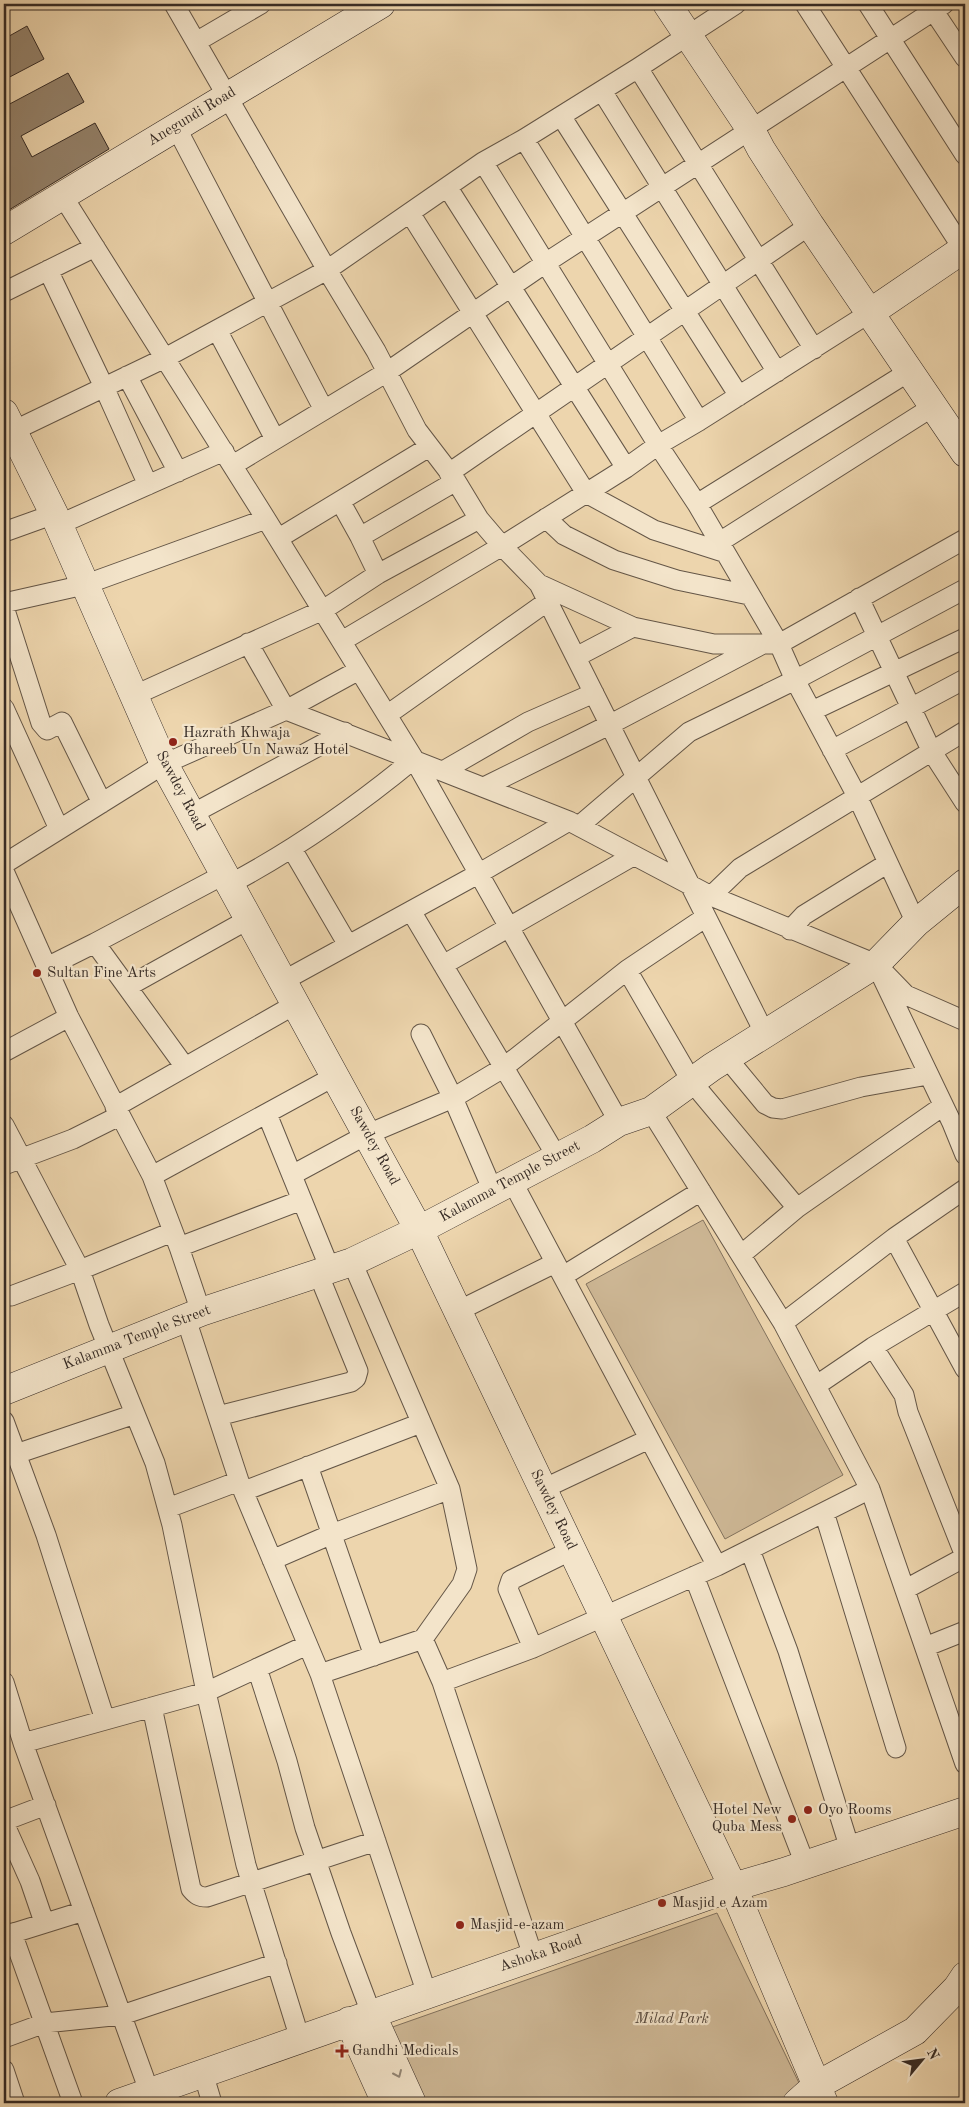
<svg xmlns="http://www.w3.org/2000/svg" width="969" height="2107" font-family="'Old Standard TT',serif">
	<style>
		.green { fill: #ceb896; stroke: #82725e }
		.building { fill: #95836c; stroke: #362b25 }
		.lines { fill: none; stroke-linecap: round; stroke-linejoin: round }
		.street-casing { stroke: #645647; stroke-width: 21 }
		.secondary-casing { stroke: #362b25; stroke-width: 29 }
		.street { stroke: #f3e4ca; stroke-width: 19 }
		.secondary { stroke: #f3e4ca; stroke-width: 28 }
		.oneway { stroke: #948878 }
		.poi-dot { fill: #8f2418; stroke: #f3e4ca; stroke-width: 2 }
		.labels { text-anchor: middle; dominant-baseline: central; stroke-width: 4.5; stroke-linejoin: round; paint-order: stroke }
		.street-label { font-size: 15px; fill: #362b25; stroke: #f3e4ca }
		.poi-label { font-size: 15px; fill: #362b25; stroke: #f3e4ca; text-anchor: start }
		.park-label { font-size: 15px; font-style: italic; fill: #54473c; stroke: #f3e4ca }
	</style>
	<rect width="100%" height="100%" fill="#edd5ad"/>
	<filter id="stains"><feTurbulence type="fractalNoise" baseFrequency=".004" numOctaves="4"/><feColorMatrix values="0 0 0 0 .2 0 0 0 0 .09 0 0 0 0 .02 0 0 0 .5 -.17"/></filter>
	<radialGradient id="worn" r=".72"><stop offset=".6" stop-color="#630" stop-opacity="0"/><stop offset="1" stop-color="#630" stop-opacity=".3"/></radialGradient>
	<path class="green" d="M703 1220 843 1475 725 1539 586 1284Z
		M717 1913 800 2085 780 2103H418L384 2030Z"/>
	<path class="building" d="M27 26 44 59 4 80V39Z
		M68 73 84 102 21 136 32 157 95 123 109 149 4 213V107Z"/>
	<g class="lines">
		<defs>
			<path id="street" d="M174 4 327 270 376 351 417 430 456 481 479 519 502 546 539 584 633 627 714 644H779L965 539
				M805 4 965 252
				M868 4 965 155
				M929 4 965 58
				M196 42 261 4
				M638 68 814 349
				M602 91 777 372
				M561 116 739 396
				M176 127 324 410
				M524 139 699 421
				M483 162 658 445 697 504 779 644 795 680 858 798 916 923
				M448 188 626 468
				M62 195 266 519 414 759 619 1122
				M410 213 586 493 654 530 723 552
				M48 270 104 387 148 485
				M4 292 95 247
				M217 330 275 439
				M127 376 178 472
				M13 431 165 358 327 270 483 162 524 139 638 68 736 4
				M233 465 387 372 547 262 944 4
				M449 473 810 225
				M340 501 360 537 378 574
				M697 504 910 371
				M546 518 564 535 614 560 677 580 749 595
				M58 525 224 451
				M4 532 54 514
				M360 537 456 481
				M279 538 429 447
				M718 543 934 406
				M539 584 765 1034
				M859 598 932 752 965 803
				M4 603 84 585 266 519
				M4 607 41 723 47 730 62 722 102 803
				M342 641 502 546 626 468 658 445 699 421 871 312
				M248 643 286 710 569 821 711 896 876 964 906 995 965 1021
				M576 657 633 627
				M133 696 323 610 378 574 479 519
				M4 708 59 829
				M812 711 965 638
				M387 715 548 601
				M832 750 965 679
				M443 771 528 722 594 693
				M484 787 609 725 761 645
				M192 814 345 732
				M579 826 689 732 795 680 965 589
				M292 849 348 945
				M4 864 164 764 286 710 359 670
				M4 871 69 1017 152 1176 179 1247 201 1312
				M225 874 95 943 127 987 249 919
				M230 884C296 849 357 806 414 759
				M711 896 740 868 965 731
				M411 911 557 1157
				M790 930 804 915 888 863
				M443 965 633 856
				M47 967 95 943
				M627 970 692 1082 797 1208
				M882 977 952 1123 965 1155
				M283 981 478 874 569 821
				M127 987 185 1067
				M421 1034 453 1098 493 1191
				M4 1052 69 1017
				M727 1058 765 1104 773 1108 782 1109 861 1087 928 1075
				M115 1107 296 1004
				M651 1111 783 1323 870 1489 965 1764
				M267 1114 330 1269
				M4 1125 80 1270 99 1325 155 1463 172 1525 206 1692 246 1865 300 2039
				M4 1165 73 1139 119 1116
				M292 1175 368 1134 453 1098 503 1068 627 970 706 917
				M152 1176 335 1076
				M512 1181 717 1566
				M894 1238 965 1369
				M179 1247 302 1200
				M742 1254 797 1208 943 1106
				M563 1276 701 1191
				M11 1296 80 1270 172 1232
				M458 1311 555 1263
				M186 1319 239 1481 320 1674 427 1994
				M783 1323 894 1238 965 1189
				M873 1347 904 1395 908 1412 965 1556
				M817 1385 873 1347 965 1292
				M218 1416 351 1382 356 1378 358 1371 318 1273
				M4 1421 46 1535 105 1720
				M16 1454 135 1414
				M308 1466 374 1656
				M543 1489 649 1439
				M244 1491 421 1423
				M168 1508 239 1481
				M824 1512 896 1748
				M750 1550 788 1651 850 1849
				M272 1560 332 1534 450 1489
				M694 1576 805 1864
				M906 1589 965 1557
				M423 1639 442 1682 533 1956
				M925 1647 965 1631
				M533 1648 508 1589 511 1580 572 1550
				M257 1668 287 1761 305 1828 341 1933 371 2013
				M320 1674 423 1639 462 1584 467 1569 450 1489 352 1262
				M4 1682 23 1743 153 2102
				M442 1682 533 1648 717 1566 870 1489
				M152 1707 191 1889C196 1895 199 1897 207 1897L376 1841
				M23 1743 206 1692 307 1645
				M4 1821 46 1805
				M4 1823 30 1881 44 1922
				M12 1933 73 2103
				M4 1936 84 1911
				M4 2038 45 2023 122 2015 277 1963
				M4 2070 15 2103
				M203 2073 212 2103"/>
			<path id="secondary" d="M667 4 751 130 761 149 810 225 965 453
				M4 231 381 4
				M871 312 965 248
				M4 413 54 514 164 764 419 1230 733 1887 824 2103
				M4 1391 201 1312 352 1262 419 1230 592 1139 619 1122 651 1111 712 1067 876 964 916 923 965 883
				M371 2013 412 2103
				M349 2021 386 2103
				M119 2103 733 1887 784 1872 965 1811
				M797 2103 816 2086 915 2031 957 1988 965 1976"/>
		</defs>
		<use href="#street" class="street-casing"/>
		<use href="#secondary" class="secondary-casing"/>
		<use href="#street" class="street"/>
		<use href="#secondary" class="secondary"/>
	</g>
	<defs><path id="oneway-chevron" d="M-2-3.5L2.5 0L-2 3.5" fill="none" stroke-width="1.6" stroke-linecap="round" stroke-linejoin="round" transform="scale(1.25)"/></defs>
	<use class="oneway" href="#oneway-chevron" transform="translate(398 2074) rotate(66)"/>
	<g class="poi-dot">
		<circle cx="173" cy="742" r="5"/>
		<circle cx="37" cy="973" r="5"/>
		<circle cx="808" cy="1810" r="5"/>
		<circle cx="792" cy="1819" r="5"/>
		<circle cx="662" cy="1903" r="5"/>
		<circle cx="460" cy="1925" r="5"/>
		<path d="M339.5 2043.5h5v5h5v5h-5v5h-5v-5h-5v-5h5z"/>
	</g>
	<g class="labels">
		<g class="street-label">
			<text transform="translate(192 117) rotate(-31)">Anegundi Road</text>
			<text transform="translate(180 791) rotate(62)">Sawdey Road</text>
			<text transform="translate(374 1146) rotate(61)">Sawdey Road</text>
			<text transform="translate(510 1182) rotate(-28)">Kalamma Temple Street</text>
			<text transform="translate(137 1338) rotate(-21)">Kalamma Temple Street</text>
			<text transform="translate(553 1510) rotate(64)">Sawdey Road</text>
			<text transform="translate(541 1954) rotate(-19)">Ashoka Road</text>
		</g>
		<g class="poi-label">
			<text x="183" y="733">Hazrath Khwaja<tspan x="183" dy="17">Ghareeb Un Nawaz Hotel</tspan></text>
			<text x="47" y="973">Sultan Fine Arts</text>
			<text x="782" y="1810" text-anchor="end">Hotel New<tspan x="782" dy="17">Quba Mess</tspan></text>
			<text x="818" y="1810">Oyo Rooms</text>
			<text x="672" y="1903">Masjid e Azam</text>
			<text x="470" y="1925">Masjid-e-azam</text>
			<text x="352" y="2051">Gandhi Medicals</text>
		</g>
		<g class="park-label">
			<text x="672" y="2019">Milad Park</text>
		</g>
	</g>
	<rect width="969" height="2107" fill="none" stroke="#edd5ad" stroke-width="20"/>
	<rect x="5" y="5" width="959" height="2097" fill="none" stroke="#362b25" stroke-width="2.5"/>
	<rect x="10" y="10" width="949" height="2087" fill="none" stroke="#362b25"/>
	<g transform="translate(922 2060) rotate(61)" stroke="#f3e4ca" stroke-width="4" paint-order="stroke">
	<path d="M0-4L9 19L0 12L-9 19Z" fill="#362b25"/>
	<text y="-8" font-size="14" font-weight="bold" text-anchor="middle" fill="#362b25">N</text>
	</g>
	<rect width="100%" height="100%" filter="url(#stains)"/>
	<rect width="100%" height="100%" fill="url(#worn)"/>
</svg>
